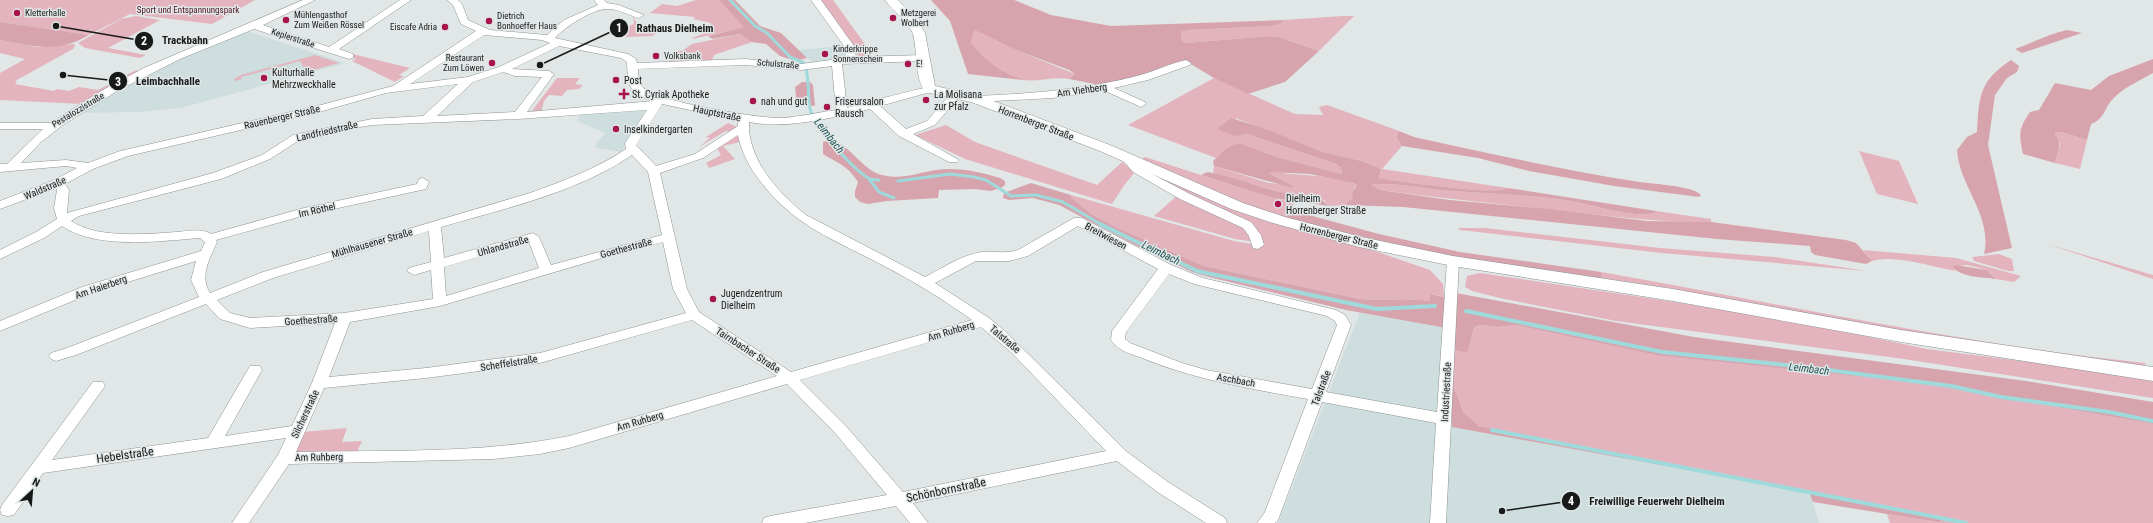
<svg xmlns="http://www.w3.org/2000/svg" width="2153" height="523" font-family="'Roboto Condensed',sans-serif">
	<style>
		.built { fill: #cedede }
		.green { fill: #e3b4bd }
		.forest { fill: #d7a4ad }
		.lines { fill: none; stroke-linecap: round; stroke-linejoin: round }
		.stream-far1 { stroke: #9edadb; stroke-width: 3 }
		.stream { stroke: #9edadb; stroke-width: 4 }
		.minor-casing { stroke: #8c9292; stroke-width: 1 }
		.major-casing { stroke: #8c9292; stroke-width: 1 }
		.minor { fill: #fff; fill-rule: evenodd }
		.major { fill: #fff; fill-rule: evenodd }
		.poi-dot { fill: #a7134d; stroke: #e1e7e7; stroke-width: 1.5 }
		.labels { text-anchor: middle; dominant-baseline: central; stroke-width: 3; stroke-linejoin: round; paint-order: stroke }
		.far-park-label { font-size: 9px; fill: #4e1124; stroke: #e1e7e7 }
		.far-poi-label { font-size: 9px; fill: #181a1a; stroke: #e1e7e7; text-anchor: start }
		.far-street-label { font-size: 9px; fill: #181a1a; stroke: #e1e7e7 }
		.poi-label { font-size: 10px; fill: #181a1a; stroke: #e1e7e7; text-anchor: start }
		.street-label { font-size: 10px; fill: #181a1a; stroke: #e1e7e7 }
		.water-label { font-size: 11px; font-style: italic; fill: #215556; stroke: #e1e7e7 }
		.near-street-label { font-size: 12px; fill: #181a1a; stroke: #e1e7e7 }
		.leader { fill: none; stroke: #181a1a; stroke-width: 1.5 }
		.callout-dot { fill: #181a1a; stroke: #e1e7e7; stroke-width: 1.5 }
		.mark-label { font-size: 12px; text-anchor: middle; font-weight: bold; fill: #fff }
		.callout-label { font-size: 11px; text-anchor: middle; font-weight: bold; fill: #181a1a; stroke: #e1e7e7; stroke-width: 3; stroke-linejoin: round; paint-order: stroke }
	</style>
	<rect width="100%" height="100%" fill="#e1e7e7"/>
	<path class="built" d="M244 30 345 63 181 108 139 112 72 113 133 78Z
		M843 46 848 52 847 57 813 63 798 50Z
		M646 109 621 152 596 148 595 145 605 133 577 121 580 114Z
		M1360 312 1452 329 1451 426 1810 492 1819 523H1278Z"/>
	<path class="green" d="M0 0H255L212 24 130 14 89 35 0 22Z
		M696 0H719L745 27 693 39 692 38 703 34 702 31 710 27 711 23 693 19 695 17 650 13 662 4 677 6Z
		M816 0H833L867 47 869 52 867 58H862L856 54Z
		M136 16 160 20 108 48 146 55 140 58 85 48 78 43 121 19Z
		M633 16 636 22 657 33 652 36 625 37 627 32 621 29 634 24Z
		M1343 16H1354L1319 51 1279 37 1270 36 1186 43 1182 41 1181 32 1189 30 1272 26 1281 24 1283 20Z
		M974 30 1016 50 1075 74 1069 79C1054 76 1038 82 1023 80 1001 77 985 58 971 43Z
		M740 34 752 42 714 55 711 62 669 64 673 51H682L692 44Z
		M0 40 37 47 74 44 75 46 73 49 15 81 17 82 15 84 54 91 57 89 69 91 79 87 98 90 136 70 138 72 83 104 0 100V73L25 59 0 53Z
		M340 51 410 68 399 75 404 76 395 82 352 61 356 59 336 52Z
		M315 55 339 63 306 72 300 61 241 77 242 79 235 81 234 79 241 75Z
		M557 78H580L575 84 583 85 579 89 567 90 562 96 549 95 544 101 541 113 531 112Z
		M1214 78 1295 114 1323 115 1319 107 1327 105 1399 131 1396 137 1402 146 1382 169 1508 188C1497 196 1397 181 1379 178L1381 169 1362 161 1323 152 1235 118 1244 135 1247 134 1336 164 1341 168 1342 174 1277 157 1239 143 1216 158 1128 125Z
		M728 123 737 127 730 132 726 131 699 147 710 138 706 137Z
		M946 125 975 142 1097 185 1122 162 1135 172 1125 184 1112 204 965 159 915 135Z
		M2056 132C2067 132 2076 138 2087 140L2080 169 2055 163 2060 144 2055 135Z
		M737 133 740 142 723 146 735 159 709 168 706 163 721 155 717 148Z
		M1859 151 1899 161 1918 204 1877 194Z
		M1145 157 1273 198 1295 202 1285 218 1243 204 1141 160Z
		M1214 166 1269 183 1291 185 1271 174 1270 172C1277 170 1285 174 1292 174 1313 176 1337 176 1357 185L1354 188V198L1347 203V205L1328 206 1324 200 1316 197 1286 194 1213 173Z
		M1140 170 1430 270 1443 284 1444 297 1431 294 1430 301C1407 297 1384 301 1360 299L1204 266 1118 228 1091 214 1071 197V195L1234 241 1258 245 1262 243 1235 239 1154 216 1179 194Z
		M1374 184C1401 183 1426 189 1453 191 1496 194 1543 195 1586 204 1598 207 1648 221 1656 211L1711 219V222C1657 223 1605 215 1551 210 1494 203 1437 198 1380 190L1372 187Z
		M1458 228H1485L1660 248 1775 257 1867 271 1662 253 1460 230Z
		M2047 244 2153 275V279Z
		M1863 250 1956 258 2021 276 2014 282 1996 279 1986 270 1976 267 1966 265 1952 267 1956 271C1930 267 1898 254 1872 261Z
		M1999 254 2012 259 2014 271H2008L1974 261 1972 257Z
		M1601 272C1782 304 1962 344 2145 363V367L1918 334 1667 288 1602 278Z
		M1480 273 1688 304 1827 328 1927 349 2153 378V398L1904 359 1616 321 1504 299 1472 291 1465 287 1467 276Z
		M1481 325 1498 327 1517 325 1805 370 1913 382 2153 424V523H1943L1935 515 1479 426 1463 412 1458 397 1452 384V350L1465 351 1469 348 1474 327Z
		M347 428 342 442 362 441 357 452 301 453 296 451 303 432Z
		M1887 514 1942 523H1890Z"/>
	<path class="forest" d="M719 0H735L760 26 781 33 807 58 796 61 780 56 766 44 752 42 740 34 712 39 708 36 744 27Z
		M931 0H1014L1051 15 1111 26 1283 20 1281 24 1272 26 1189 30 1181 32 1182 41 1186 43 1270 36 1279 37 1319 51 1285 82 1248 94 1214 78 1189 63 1100 85 1069 79 1075 74 1069 70 1016 50 974 30 971 43C989 63 998 71 1023 80L968 74 950 21Z
		M0 22 89 35C57 54 34 46 0 40Z
		M2067 30 2082 33 2022 53 2015 49C2033 43 2048 34 2067 30Z
		M2153 59V73C2139 81 2122 88 2111 101 2104 110 2103 120 2091 124L2087 140C2077 138 2067 132 2056 132L2055 135C2063 143 2057 153 2055 163L2023 154C2019 135 2018 129 2030 112L2039 110 2055 83 2091 90 2109 76Z
		M2011 60 2019 66 2017 72 2007 78 1995 95 1988 145 2012 248 1984 254C1993 216 1959 186 1957 150L1967 137 1977 132C1979 97 1979 81 2011 60Z
		M802 82H810L813 85 815 106 797 105 795 87Z
		M1231 118 1263 128 1323 152 1362 161 1381 169 1379 178C1397 181 1497 196 1508 188L1656 211C1648 221 1598 207 1586 204 1543 195 1496 194 1453 191 1426 189 1401 183 1374 184L1372 186 1380 190 1450 200 1549 209 1647 221 1711 222 1846 240 1856 243 1872 261 1866 264 1815 255 1811 252 1810 246 1717 239 1403 207 1347 205V203L1353 198 1352 193 1357 185 1353 183 1310 174 1270 172 1271 174 1291 185 1293 188 1214 166 1213 161 1227 148 1239 143 1277 157 1342 174 1341 168 1336 164 1247 134 1235 136 1217 129Z
		M1399 131 1414 137C1487 153 1559 169 1633 181 1647 184 1693 185 1701 195L1699 197 1614 186 1529 171 1478 158 1402 146 1396 137Z
		M832 139C851 147 864 171 882 175 901 180 918 173 936 170 959 167 979 172 1000 178L1005 181V185L1001 188 991 191 975 189 939 190 938 198 887 201 868 204 860 202 855 197V191L858 182C847 165 839 164 823 154V142Z
		M1207 172C1238 177 1268 192 1300 196 1312 197 1321 196 1328 206L1273 198 1201 175Z
		M1031 183 1071 195V197L1091 214 1118 228 1204 266 1360 299C1384 301 1406 297 1430 301V294L1444 297 1454 303 1456 293 1694 337 2026 381 2153 402V424L1913 382 1657 355 1517 325 1498 327 1481 325 1474 327 1469 348 1466 352 1452 350V329L1346 310 1205 276 1192 272 1135 245 1059 205 1033 198 1009 200 1003 198 1004 193Z
		M1290 210 1379 234 1460 252 1601 272 1602 278 1462 258 1401 246 1285 218Z
		M1956 265 1986 270 1996 279C1982 277 1963 278 1952 267Z
		M1452 384 1458 397 1463 412 1479 426 1935 515 1943 523 1813 502 1809 492 1452 427Z"/>
	<g class="lines">
		<path class="stream-far1" d="M730 0 755 26 767 33 790 57 804 63C811 79 806 96 811 112 816 127 855 172 870 179 873 180 876 180 879 180
			M869 179 879 192 894 198
			M898 181 950 174 974 177 986 180 1011 196 1036 195 1063 202 1102 225"/>
		<path class="stream" d="M1100 224 1197 271 1377 309 1435 306
			M1466 311 1662 352 1805 367 1951 386 2001 397 2109 412 2153 421
			M1492 430 1966 523"/>
		<defs>
			<path id="minor" d="M303 0H315L263 25 329 47 400 0H411L339 49 353 54V58L349 59 254 29 180 59 117 91 60 127 41 142 21 163 66 160 88 163 120 151 317 106 393 86 476 31 461 24 453 5 447 0H458L462 4 468 20 490 30 547 35 564 20 598 5 594 0H604L607 3 619 5 644 15 639 18C628 15 617 8 606 9 591 10 565 27 555 38L628 54 636 59 637 63 745 59 801 64 846 58 844 46 811 0H821L854 46 856 57 923 55 928 58 923 61 842 64 847 108C859 105 929 85 934 87L935 89 934 91 880 106 906 129 927 121 951 93H959L960 95 959 97 935 125 913 134 959 160 957 162H949L899 136 870 109C834 117 786 130 749 122 747 159 779 194 806 215L925 277C943 268 961 255 982 252 994 251 1006 254 1018 250L1074 218H1082L1171 265 1203 278 1336 310 1345 315 1351 325 1326 392 1437 412 1447 261 1453 257 1458 258 1459 261 1446 523H1430L1436 423 1322 402 1278 520 1275 523H1257L1265 512 1308 399C1252 389 1196 380 1142 358 1131 354 1118 351 1111 340L1112 331 1158 269 1078 226 1028 256 1009 261H976L935 283 989 318 1005 331 1127 452 1168 482 1225 518 1227 523H1206L1156 491 1117 461 913 503 928 523H910L896 506 805 523H762L764 518 770 516 887 495 835 433 787 384 569 448 540 454 493 459 289 464 249 523H232L278 455 286 438 43 473 14 515 8 516 2 515 0 510 2 505 93 382H103L105 386 52 460 208 438 250 366H260L262 370 225 436 292 426 312 383 335 323 250 328 220 319 206 304 76 355 56 361 51 359 49 356 51 353 67 348 199 297 191 280 196 261 92 293 0 331V321L82 287 201 251 205 242 200 238C161 241 97 250 62 226L44 238 0 259V250L36 232 57 219 54 208 57 190 56 188 0 209V201L54 180 77 168 66 166 0 172V164H7L43 129H0V123H51L101 91 144 68ZM484 35 542 40 550 43 499 67 468 77 410 84ZM559 46 621 58 627 62C628 86 629 93 653 101L527 112 554 74 549 71 512 69ZM745 65 801 70 832 66 836 110C819 112 800 117 782 118 760 119 662 102 646 90 638 85 638 78 638 69ZM503 72 515 76 542 77 515 112 437 116 473 82ZM458 84 423 116 372 119 293 135 262 155 213 173 67 213 69 190 65 184 93 169 128 156 319 112 386 93ZM662 104 738 120V126L695 154 656 166 636 145ZM647 110 625 143 626 149C596 169 563 181 530 193L263 272 210 293C199 276 210 258 217 242L216 240 306 215 426 189 429 182 423 178 419 179 417 184 304 208 211 234C202 228 188 231 177 232 147 234 97 239 71 221L79 216 221 179 270 159 301 139 325 133 372 125 518 119ZM738 135C741 152 750 168 760 181 796 228 834 239 884 266 915 282 944 300 972 320L791 372 699 312 687 289 660 173 703 158ZM632 155 648 172 662 235 551 265 539 237 533 233 444 258 441 227C506 208 576 193 632 155ZM429 231 431 262 409 268 407 271 414 275 431 270 433 299 344 313 250 318 230 313 217 300 273 278ZM529 242 539 268 446 296 444 267ZM663 242 673 289 686 313 540 353 426 368 329 377 350 322 440 306 619 253ZM1169 274 1194 284 1327 316 1335 321 1337 325 1312 389 1206 370 1182 363 1130 343 1125 339 1126 332ZM692 320 777 376 569 436C481 454 386 450 296 452L324 388 426 378 540 363ZM981 327 1012 353 1106 451 903 492 845 425 800 380Z
				M1186 60 1191 63 1190 65 1148 80 1114 88 1145 102 1146 104 1141 107 1103 90 1053 98 975 102 970 99 975 96C1028 94 1081 90 1133 77 1151 73 1168 64 1186 60Z
				M1127 155 1131 156 1141 168 1188 193 1251 222 1261 235 1264 245 1258 249 1253 248 1249 236 1243 228 1180 199 1133 172 1121 158Z"/>
			<path id="major" d="M885 0H898L915 17 925 33 935 86 980 96 1110 145 1243 203 1285 217 1361 237 1453 256 1673 289 1901 330 2153 367V381L1901 342 1673 301 1453 266 1359 247 1273 223 1231 209 1100 151 971 102 925 92C914 75 918 53 913 34 908 20 893 12 885 0Z"/>
		</defs>
		<use href="#minor" class="minor-casing"/>
		<use href="#major" class="major-casing"/>
		<use href="#minor" class="minor"/>
		<use href="#major" class="major"/>
	</g>
	<g class="poi-dot">
		<circle cx="17" cy="13" r="4"/>
		<circle cx="893" cy="18" r="4"/>
		<circle cx="286" cy="20" r="4"/>
		<circle cx="489" cy="21" r="4"/>
		<circle cx="445" cy="27" r="4"/>
		<circle cx="825" cy="54" r="4"/>
		<circle cx="656" cy="56" r="4"/>
		<circle cx="492" cy="63" r="4"/>
		<circle cx="908" cy="64" r="4"/>
		<circle cx="264" cy="78" r="4"/>
		<circle cx="616" cy="80" r="4"/>
		<path d="M622 88h4v4h4v4h-4v4h-4v-4h-4v-4h4z"/>
		<circle cx="926" cy="100" r="4"/>
		<circle cx="753" cy="101" r="4"/>
		<circle cx="827" cy="107" r="4"/>
		<circle cx="616" cy="129" r="4"/>
		<circle cx="1278" cy="204" r="4"/>
		<circle cx="713" cy="299" r="4"/>
	</g>
	<g class="labels">
		<g class="far-park-label">
			<text x="188" y="10">Sport und Entspannungspark</text>
		</g>
		<g class="far-poi-label">
			<text x="25" y="13">Kletterhalle</text>
			<text x="901" y="13">Metzgerei<tspan x="901" dy="10">Wolbert</tspan></text>
			<text x="294" y="15">Mühlengasthof<tspan x="294" dy="10">Zum Weißen Rössel</tspan></text>
			<text x="497" y="16">Dietrich<tspan x="497" dy="10">Bonhoeffer Haus</tspan></text>
			<text x="437" y="27" text-anchor="end">Eiscafe Adria</text>
			<text x="833" y="49">Kinderkrippe<tspan x="833" dy="10">Sonnenschein</tspan></text>
			<text x="664" y="56">Volksbank</text>
			<text x="484" y="58" text-anchor="end">Restaurant<tspan x="484" dy="10">Zum Löwen</tspan></text>
			<text x="916" y="64">E!</text>
		</g>
		<g class="far-street-label">
			<text transform="translate(293 38) rotate(18)">Keplerstraße</text>
			<text transform="translate(778 64) rotate(5)">Schulstraße</text>
			<text transform="translate(78 110) rotate(-31)">Pestalozzistraße</text>
		</g>
		<g class="poi-label">
			<text x="272" y="72">Kulturhalle<tspan x="272" dy="12">Mehrzweckhalle</tspan></text>
			<text x="624" y="80">Post</text>
			<text x="632" y="94">St. Cyriak Apotheke</text>
			<text x="934" y="94">La Molisana<tspan x="934" dy="12">zur Pfalz</tspan></text>
			<text x="761" y="101">nah und gut</text>
			<text x="835" y="101">Friseursalon<tspan x="835" dy="12">Rausch</tspan></text>
			<text x="624" y="129">Inselkindergarten</text>
			<text x="1286" y="198">Dielheim<tspan x="1286" dy="12">Horrenberger Straße</tspan></text>
			<text x="721" y="293">Jugendzentrum<tspan x="721" dy="12">Dielheim</tspan></text>
		</g>
		<g class="street-label">
			<text transform="translate(1082 90) rotate(-8)">Am Viehberg</text>
			<text transform="translate(717 113) rotate(12)">Hauptstraße</text>
			<text transform="translate(282 117) rotate(-13)">Rauenberger Straße</text>
			<text transform="translate(1036 123) rotate(21)">Horrenberger Straße</text>
			<text transform="translate(327 131) rotate(-13)">Landfriedstraße</text>
			<text transform="translate(45 188) rotate(-23)">Waldstraße</text>
			<text transform="translate(317 210) rotate(-13)">Im Röthel</text>
			<text transform="translate(1106 236) rotate(28)">Breitwiesen</text>
			<text transform="translate(1339 236) rotate(14)">Horrenberger Straße</text>
			<text transform="translate(372 243) rotate(-16)">Mühlhausener Straße</text>
			<text transform="translate(503 246) rotate(-16)">Uhlandstraße</text>
			<text transform="translate(626 248) rotate(-15)">Goethestraße</text>
			<text transform="translate(101 287) rotate(-19)">Am Haierberg</text>
			<text transform="translate(311 320) rotate(-4)">Goethestraße</text>
			<text transform="translate(951 331) rotate(-17)">Am Ruhberg</text>
			<text transform="translate(1005 339) rotate(40)">Talstraße</text>
			<text transform="translate(748 350) rotate(33)">Tairnbacher Straße</text>
			<text transform="translate(509 363) rotate(-9)">Scheffelstraße</text>
			<text transform="translate(1236 380) rotate(10)">Aschbach</text>
			<text transform="translate(1321 388) rotate(-69)">Talstraße</text>
			<text transform="translate(1446 392) rotate(-87)">Industriestraße</text>
			<text transform="translate(305 414) rotate(-65)">Silcherstraße</text>
			<text transform="translate(640 421) rotate(-16)">Am Ruhberg</text>
			<text transform="translate(319 457) rotate(-1)">Am Ruhberg</text>
		</g>
		<g class="water-label">
			<text transform="translate(829 136) rotate(52)">Leimbach</text>
			<text transform="translate(1161 253) rotate(26)">Leimbach</text>
			<text transform="translate(1809 369) rotate(7)">Leimbach</text>
		</g>
		<g class="near-street-label">
			<text transform="translate(125 455) rotate(-8)">Hebelstraße</text>
			<text transform="translate(946 490) rotate(-12)">Schönbornstraße</text>
		</g>
	</g>
	<path class="leader" d="M540 65L619 28M56 26L144 41M63 75L118 81M1502 511L1571 501"/>
	<g class="callout-dot">
		<circle cx="540" cy="65" r="4"/>
		<circle cx="56" cy="26" r="4"/>
		<circle cx="63" cy="75" r="4"/>
		<circle cx="1502" cy="511" r="4"/>
		<circle cx="619" cy="28" r="10"/>
		<circle cx="144" cy="41" r="10"/>
		<circle cx="118" cy="81" r="10"/>
		<circle cx="1571" cy="501" r="10"/>
	</g>
	<g class="mark-label">
		<text x="619" y="32">1</text>
		<text x="144" y="45">2</text>
		<text x="118" y="86">3</text>
		<text x="1571" y="505">4</text>
	</g>
	<g class="callout-label">
		<text x="675" y="32">Rathaus Dielheim</text>
		<text x="185" y="44">Trackbahn</text>
		<text x="168" y="85">Leimbachhalle</text>
		<text x="1657" y="505">Freiwillige Feuerwehr Dielheim</text>
	</g>
	<g transform="translate(32 491) rotate(26)" stroke="#e1e7e7" stroke-width="3" paint-order="stroke">
	<path d="M0-3L7 15L0 10L-7 15Z" fill="#181a1a"/>
	<text y="-6" font-size="11" font-weight="bold" text-anchor="middle" fill="#181a1a">N</text>
	</g>
</svg>
